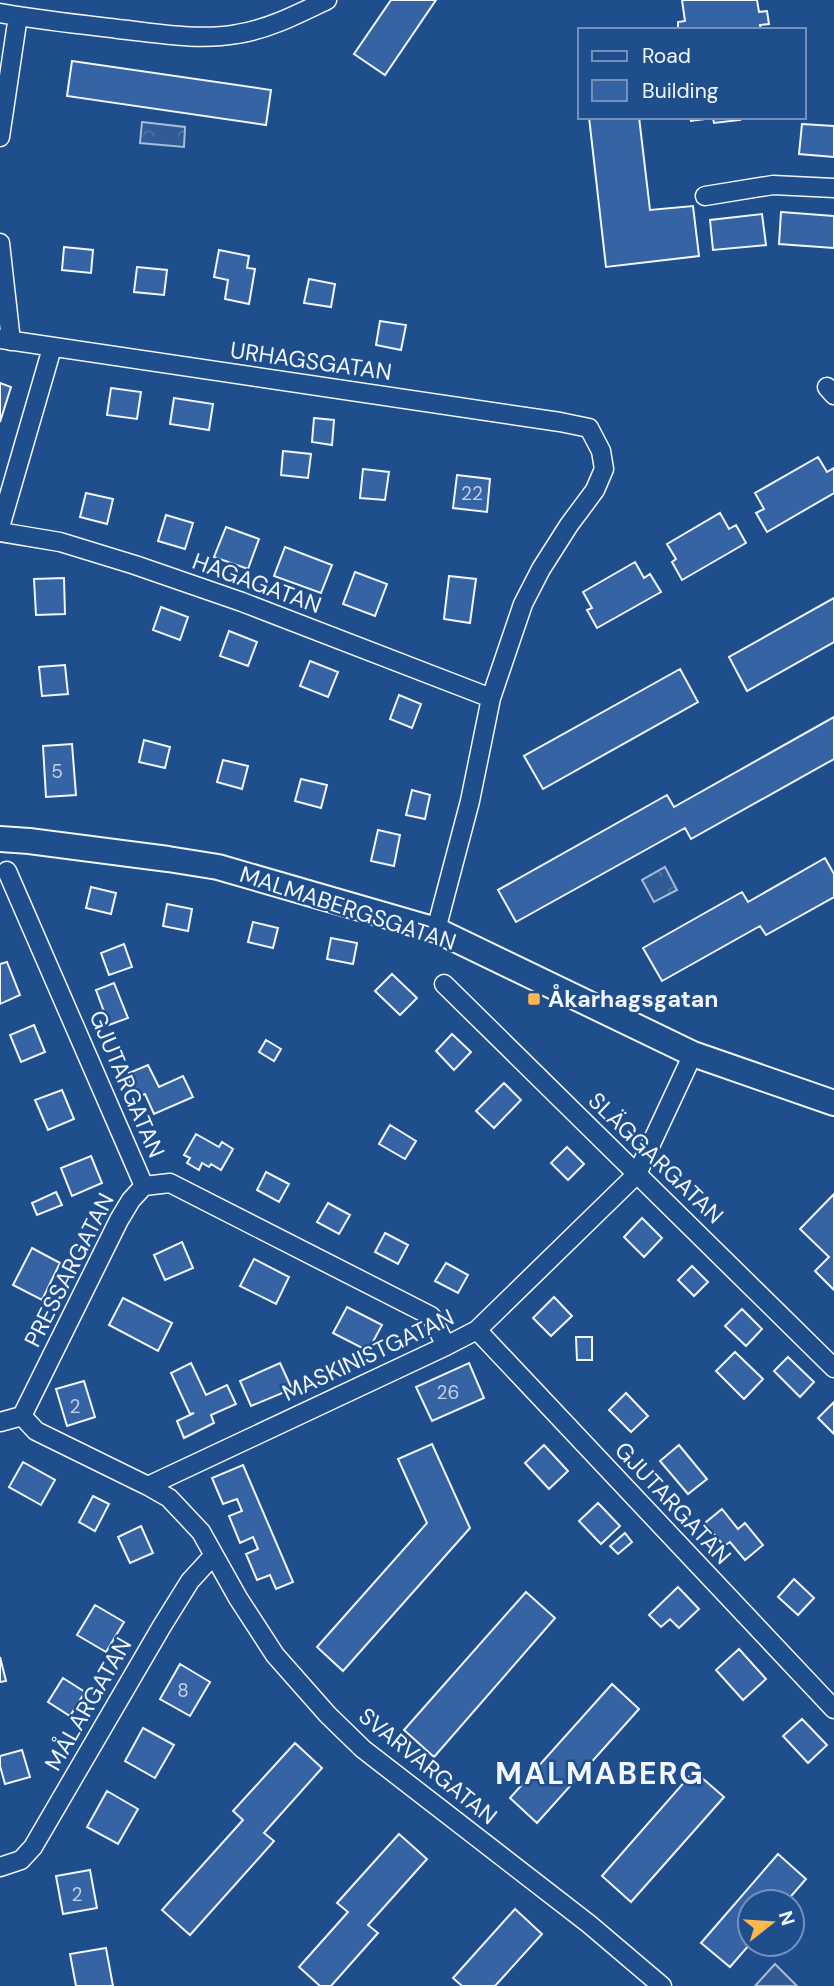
<svg xmlns="http://www.w3.org/2000/svg" width="834" height="1986" font-family="'DM Sans',sans-serif">
	<style>
		.forest { fill: url(#forest-crowns); stroke: #a8bbd7; stroke-width: 2 }
		.pitch { fill: #305b95; stroke: #a8bbd7; stroke-width: 2 }
		.building { fill: #3563a3; stroke: #f2f6ff; stroke-width: 2 }
		.lines { fill: none; stroke-linecap: round; stroke-linejoin: round }
		.minor-casing { stroke: #f2f6ff; stroke-width: 21 }
		.secondary-casing { stroke: #f2f6ff; stroke-width: 28 }
		.minor { stroke: #1f4e8c; stroke-width: 18 }
		.secondary { stroke: #1f4e8c; stroke-width: 24 }
		.poi-dot { fill: #ffb74d; stroke: #1f4e8c; stroke-width: 2.5 }
		.labels { text-anchor: middle; dominant-baseline: central; stroke-width: 5; stroke-linejoin: round; paint-order: stroke }
		.number-label { font-size: 19px; fill: #c3d1e8 }
		.street-label { font-size: 23px; fill: #f2f6ff; stroke: #1f4e8c }
		.poi-label { font-size: 23px; font-weight: bold; fill: #f2f6ff; stroke: #1f4e8c; text-anchor: start }
		.district-label { font-size: 30px; font-weight: bold; letter-spacing: 2px; fill: #f2f6ff; stroke: #1f4e8c }
	</style>
	<defs>
		<pattern id="forest-crowns" width="20" height="18" patternUnits="userSpaceOnUse" patternTransform="scale(1.75)"><rect width="20" height="18" fill="#305b95"/><path d="M2 6a3 3 0 1 1 6 0M12 15a3 3 0 1 1 6 0" fill="none" stroke="#4e73a5"/></pattern>
	</defs>
	<rect width="100%" height="100%" fill="#1f4e8c"/>
	<path class="forest" d="M142 122 185 127 184 147 140 143Z
		M665 867 677 890 654 902 642 880Z"/>
	<path class="pitch" d="M775 1964 797 1986H755Z"/>
	<path class="building" d="M391 0H436L385 75 354 54Z
		M682 0H757L759 12 767 11 769 24 760 25 761 30H678V22L685 21Z
		M72 61 271 90 266 125 67 96Z
		M589 117H639L650 210 693 206 699 256 606 267Z
		M690 117H739L740 120 714 123 713 118 691 121Z
		M802 124 834 126V157L799 154Z
		M781 212 834 216V248L779 244Z
		M762 214 766 245 713 250 710 220Z
		M64 247 93 250 91 273 62 270Z
		M219 250 249 256 247 268 255 269 249 304 225 299 228 280 214 277Z
		M137 267 167 270 164 295 134 292Z
		M309 279 335 284 331 307 304 303Z
		M380 321 406 325 401 350 376 345Z
		M0 383 11 387 0 422Z
		M111 388 141 392 137 419 107 415Z
		M174 398 213 404 209 430 170 424Z
		M314 418 334 420 332 445 312 442Z
		M283 451 311 454 308 478 281 475Z
		M818 457 827 472 834 468V493L767 532 756 513 764 509 755 493Z
		M363 469 389 472 385 500 360 498Z
		M457 475 490 479 487 512 453 508Z
		M86 493 113 499 107 524 80 517Z
		M720 513 729 529 736 525 746 543 682 580 672 562 676 559 667 544Z
		M166 515 193 523 185 549 158 541Z
		M226 527 259 539 248 569 214 557Z
		M285 547 332 565 321 593 274 576Z
		M635 562 644 578 650 574 661 592 597 628 587 610 592 608 583 592Z
		M355 572 387 584 375 616 343 604Z
		M449 576 476 579 470 623 444 619Z
		M64 578 65 614 36 615 34 579Z
		M834 598V642L747 691 729 657Z
		M161 607 188 617 180 640 153 630Z
		M229 631 257 642 248 666 220 656Z
		M310 661 338 672 328 697 300 686Z
		M65 665 68 694 42 696 39 667Z
		M680 669 698 702 543 789 524 756Z
		M399 695 421 704 412 728 390 719Z
		M834 717V759L691 839 685 828 516 922 498 890 667 795 674 807Z
		M144 740 170 747 165 768 139 762Z
		M72 744 76 795 46 797 43 746Z
		M223 760 248 766 242 789 217 782Z
		M301 779 327 785 321 808 295 801Z
		M412 790 430 795 425 819 406 815Z
		M378 830 400 835 394 866 371 861Z
		M825 858 834 874V897L766 935 760 926 662 981 643 948 742 892 748 902Z
		M91 887 116 893 111 914 86 908Z
		M167 904 192 909 188 931 163 926Z
		M253 922 278 928 273 948 248 942Z
		M331 938 357 943 353 964 327 959Z
		M124 944 132 967 109 975 101 953Z
		M7 962 20 995 0 1004V964Z
		M392 974 417 998 400 1015 375 991Z
		M114 983 128 1018 109 1025 96 990Z
		M34 1025 45 1052 21 1062 10 1035Z
		M452 1034 471 1052 454 1070 436 1051Z
		M266 1040 281 1049 274 1061 259 1052Z
		M148 1065 159 1087 183 1076 193 1097 154 1114 145 1094 140 1096 136 1088 132 1090 129 1082 132 1080 129 1073Z
		M504 1083 521 1100 494 1128 476 1111Z
		M62 1090 74 1119 48 1130 35 1100Z
		M390 1125 416 1141 405 1159 379 1144Z
		M196 1134 219 1147 222 1142 233 1149 221 1170 211 1164 209 1167 202 1163 199 1170 187 1163 190 1158 184 1155Z
		M567 1147 584 1164 568 1180 551 1163Z
		M91 1156 102 1183 72 1196 61 1168Z
		M266 1172 289 1184 279 1202 257 1190Z
		M56 1192 62 1205 37 1215 32 1203Z
		M834 1194V1290L815 1271 829 1257 800 1229Z
		M328 1203 350 1215 339 1234 317 1222Z
		M642 1218 662 1238 644 1257 624 1237Z
		M385 1233 408 1245 398 1264 375 1252Z
		M182 1242 193 1268 165 1280 154 1255Z
		M32 1248 60 1263 42 1300 13 1285Z
		M254 1259 289 1277 276 1304 240 1286Z
		M446 1263 468 1275 458 1293 435 1281Z
		M692 1266 708 1282 694 1296 678 1280Z
		M554 1297 572 1316 551 1336 533 1318Z
		M123 1298 172 1323 158 1351 109 1325Z
		M347 1307 382 1325 368 1351 333 1333Z
		M742 1309 762 1329 746 1346 725 1326Z
		M576 1337H592V1360H577Z
		M735 1352 763 1379 744 1399 716 1371Z
		M788 1357 814 1382 800 1397 774 1371Z
		M191 1363 206 1395 227 1385 236 1404 211 1415 214 1423 184 1438 177 1421 194 1413 190 1414 171 1373Z
		M280 1363 292 1389 251 1406 240 1381Z
		M469 1363 484 1398 432 1421 416 1387Z
		M84 1381 95 1417 67 1426 56 1389Z
		M626 1393 648 1416 631 1432 609 1410Z
		M834 1402V1434L818 1418Z
		M432 1444 470 1528 343 1671 317 1647 427 1523 398 1459Z
		M544 1445 568 1471 549 1489 525 1463Z
		M679 1445 707 1479 688 1494 660 1461Z
		M23 1462 55 1480 41 1505 9 1487Z
		M243 1465 293 1582 276 1589 270 1575 257 1580 246 1554 258 1549 253 1537 240 1543 229 1516 242 1511 237 1499 223 1504 212 1478Z
		M93 1496 109 1504 95 1531 79 1522Z
		M598 1503 620 1526 601 1544 579 1521Z
		M722 1509 738 1529 745 1523 763 1545 745 1560 730 1542 724 1546 705 1523Z
		M141 1526 153 1553 130 1563 118 1537Z
		M625 1533 632 1542 618 1554 610 1546Z
		M794 1579 814 1598 798 1615 778 1597Z
		M678 1587 699 1609 679 1628 670 1619 661 1627 649 1615Z
		M526 1592 555 1618 434 1757 404 1730Z
		M95 1605 124 1622 106 1652 77 1635Z
		M739 1649 766 1679 743 1700 716 1670Z
		M0 1657 6 1681 0 1682Z
		M180 1664 210 1682 190 1716 160 1699Z
		M63 1678 85 1692 70 1716 48 1702Z
		M612 1684 639 1709 537 1823 510 1798Z
		M802 1719 827 1745 808 1763 783 1736Z
		M143 1728 174 1745 155 1778 125 1761Z
		M295 1743 322 1768 264 1833 274 1841 190 1935 162 1910 243 1820 233 1811Z
		M22 1750 30 1777 5 1784 0 1766V1756Z
		M694 1771 724 1797 631 1902 602 1876Z
		M107 1791 138 1809 118 1844 87 1827Z
		M399 1834 427 1859 368 1925 378 1933 331 1986H320L299 1967 348 1912 337 1903Z
		M778 1854 806 1879 786 1902H750V1944L730 1967 701 1943Z
		M90 1870 97 1908 63 1914 56 1876Z
		M515 1909 542 1934 495 1986H462L453 1978Z
		M106 1948 113 1986H76L70 1954Z"/>
	<g class="lines">
		<defs>
			<path id="minor" d="M0 13C39 20 79 24 118 29 156 33 198 41 237 34 269 29 298 14 327 0
				M0 137 18 16
				M705 196 773 185 834 188
				M0 243 11 341
				M0 339 560 422 589 428 601 451 604 469 595 490 569 525 541 569 523 604 491 698 470 801 436 930
				M827 387 834 395
				M0 527 52 348
				M0 532 60 542 135 565 242 602 491 698
				M7 871 144 1186
				M444 984 834 1368
				M144 1186 170 1183 431 1316 446 1346
				M477 1330 834 1709
				M22 1416 119 1220 131 1200 144 1186
				M0 1422 22 1416 36 1431 148 1486 446 1346 477 1330 637 1174 693 1054
				M148 1486 169 1498 201 1532 238 1598 275 1655 328 1715 363 1749 589 1924 662 1986
				M0 1867 21 1860 33 1847 162 1626 190 1581 213 1556"/>
			<path id="secondary" d="M0 839 29 841 168 859 218 867 436 930 693 1054 834 1103"/>
		</defs>
		<use href="#minor" class="minor-casing"/>
		<use href="#secondary" class="secondary-casing"/>
		<use href="#minor" class="minor"/>
		<use href="#secondary" class="secondary"/>
	</g>
	<rect class="poi-dot" x="527" y="992" width="14" height="14" rx="3.5"/>
	<g class="labels">
		<g class="number-label">
			<text x="472" y="493">22</text>
			<text x="57" y="771">5</text>
			<text x="448" y="1392">26</text>
			<text x="75" y="1406">2</text>
			<text x="183" y="1690">8</text>
			<text x="77" y="1894">2</text>
		</g>
		<g class="street-label">
			<text transform="translate(311 361) rotate(8)">URHAGSGATAN</text>
			<text transform="translate(257 583) rotate(20)">HAGAGATAN</text>
			<text transform="translate(348 908) rotate(18)">MALMABERGSGATAN</text>
			<text transform="translate(127 1084) rotate(67)">GJUTARGATAN</text>
			<text transform="translate(656 1158) rotate(44)">SLÄGGARGATAN</text>
			<text transform="translate(69 1270) rotate(-63)">PRESSARGATAN</text>
			<text transform="translate(368 1355) rotate(-25)">MASKINISTGATAN</text>
			<text transform="translate(673 1503) rotate(47)">GJUTARGATAN</text>
			<text transform="translate(88 1704) rotate(-60)">MÅLARGATAN</text>
			<text transform="translate(428 1766) rotate(39)">SVARVARGATAN</text>
		</g>
		<g class="poi-label">
			<text x="548" y="999">Åkarhagsgatan</text>
		</g>
		<g class="district-label">
			<text x="600" y="1773">MALMABERG</text>
		</g>
	</g>
	<rect x="578" y="28" width="228" height="91" fill="#1f4e8c" stroke="#7391ba" stroke-width="2"/>
	<rect x="592" y="51" width="35" height="10" fill="#1f4e8c" stroke="#7391ba" stroke-width="2"/>
	<text x="642" y="63" font-size="21" fill="#f2f6ff">Road</text>
	<rect x="592" y="80" width="35" height="21" fill="#3563a3" stroke="#7391ba" stroke-width="2"/>
	<text x="642" y="98" font-size="21" fill="#f2f6ff">Building</text>
	<g transform="translate(771 1923) rotate(73)"><circle r="33" fill="#1f4e8c" stroke="#7391ba" stroke-width="2"/>
	<path d="M0-5L12 26L0 18L-12 26Z" fill="#ffb74d"/>
	<text y="-10" font-size="19" font-weight="bold" text-anchor="middle" fill="#f2f6ff">N</text>
	</g>
</svg>
